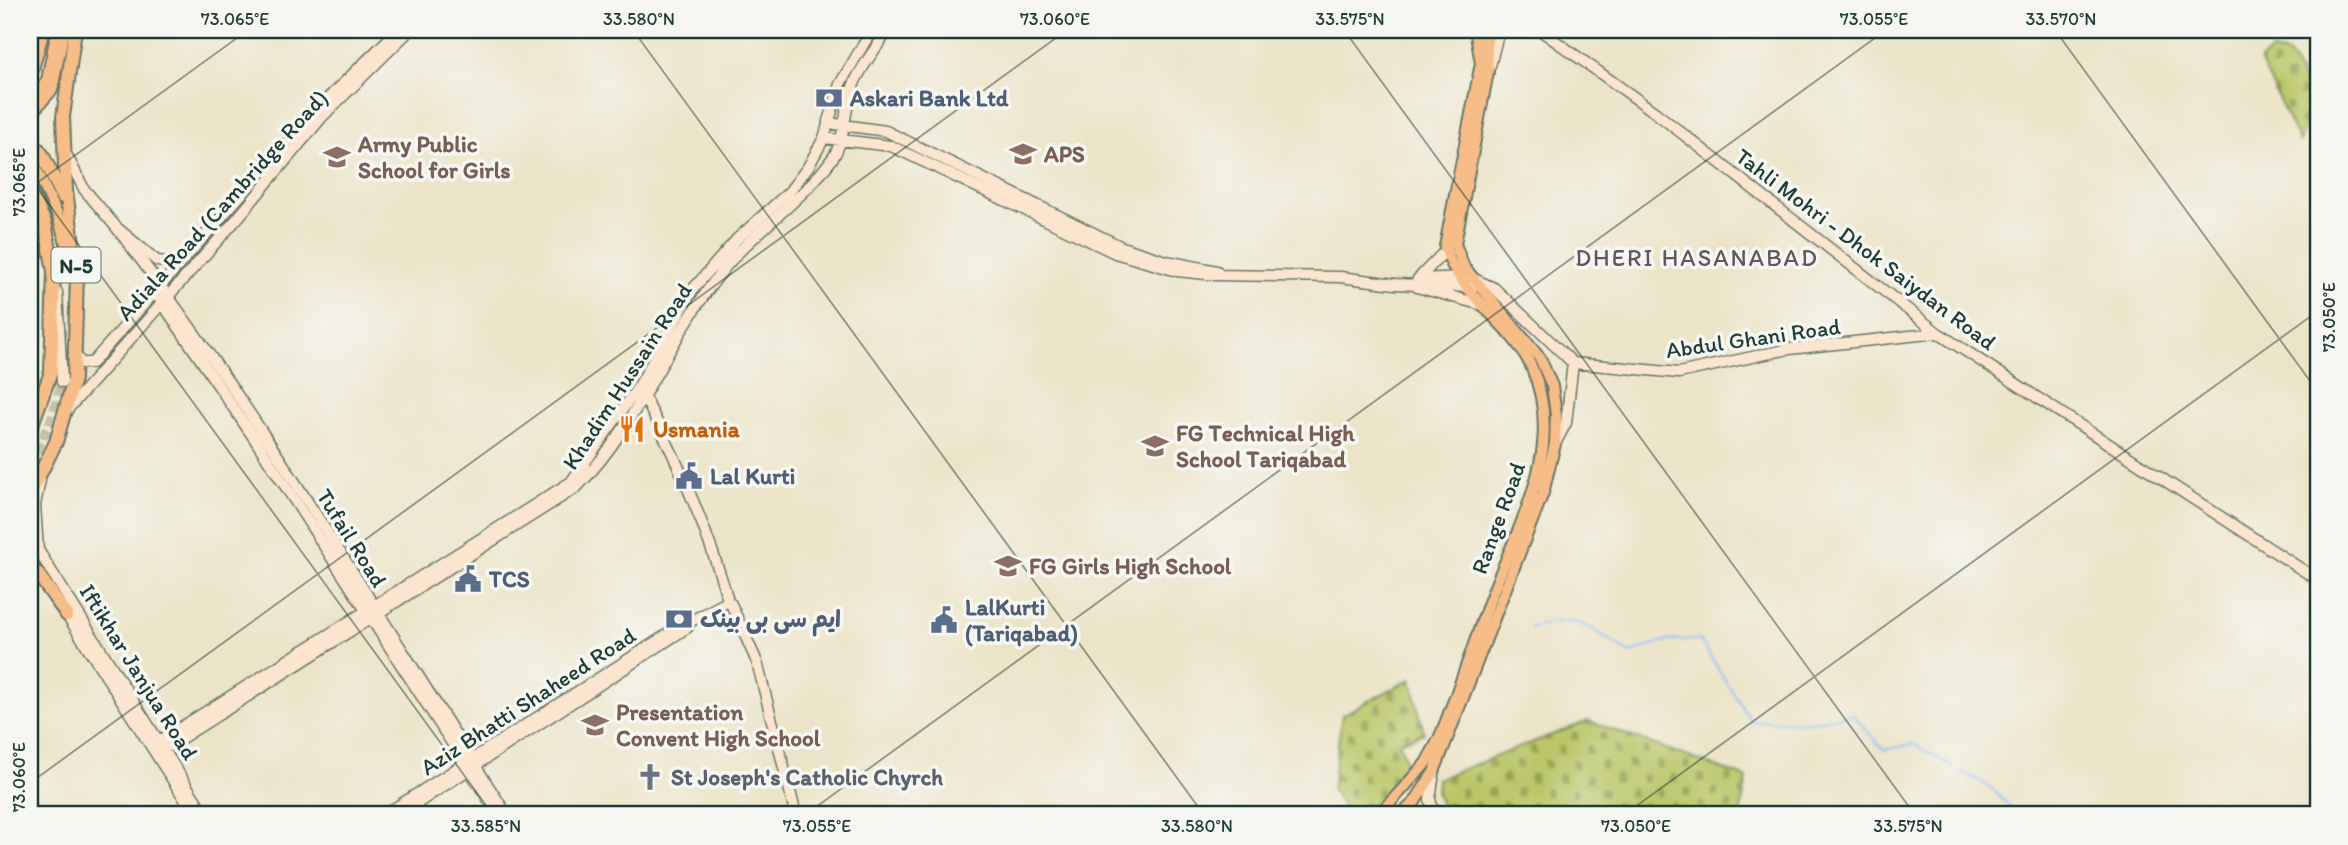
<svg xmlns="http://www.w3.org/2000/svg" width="2348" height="845" font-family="Itim,'Playpen Sans Arabic',sans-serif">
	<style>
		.cemetery { fill: url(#cemetery-stones); stroke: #6c824e; stroke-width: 2 }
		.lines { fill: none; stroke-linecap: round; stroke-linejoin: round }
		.stream { stroke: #86bcf5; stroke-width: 2 }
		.secondary-tunnel { stroke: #c3c3aa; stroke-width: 10; stroke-dasharray: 10 5; stroke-linecap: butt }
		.secondary-casing { stroke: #677768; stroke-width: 13 }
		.primary-casing { stroke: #677768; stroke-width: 14 }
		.highway-casing { stroke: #677768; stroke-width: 16 }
		.secondary { stroke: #fce5cf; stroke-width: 10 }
		.primary { stroke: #f7bd88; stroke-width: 10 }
		.highway { stroke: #f7bd88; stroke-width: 12 }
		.ticks { fill: none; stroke: #1f3d34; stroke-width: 2; stroke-opacity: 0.45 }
		.labels { text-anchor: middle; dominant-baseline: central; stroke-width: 7; stroke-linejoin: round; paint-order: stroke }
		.shield { fill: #f6f6f2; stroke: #60746d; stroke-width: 2 }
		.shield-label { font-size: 21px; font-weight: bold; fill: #1f3d34 }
		.service-label { font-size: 23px; font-weight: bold; fill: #4e5e75; stroke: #f6f6f2; text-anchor: start }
		.education-label { font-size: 23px; font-weight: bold; fill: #785e54; stroke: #f6f6f2; text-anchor: start }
		.street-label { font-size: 23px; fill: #1f3d34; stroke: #f6f6f2 }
		.food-label { font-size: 23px; font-weight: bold; fill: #c56008; stroke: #f6f6f2; text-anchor: start }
		.worship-label { font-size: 23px; font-weight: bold; fill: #5b616d; stroke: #f6f6f2; text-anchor: start }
		.neighbourhood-label { font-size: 24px; letter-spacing: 2px; fill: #5f585d; stroke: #f6f6f2 }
		.neatline { fill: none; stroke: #1f3d34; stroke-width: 2.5 }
		.ticks-label { font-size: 18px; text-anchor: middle; fill: #1f3d34 }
	</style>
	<defs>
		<pattern id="cemetery-stones" width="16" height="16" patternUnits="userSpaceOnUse" patternTransform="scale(1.75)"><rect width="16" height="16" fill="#bac668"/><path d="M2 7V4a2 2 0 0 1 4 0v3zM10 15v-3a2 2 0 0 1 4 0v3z" fill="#97a256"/></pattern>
	</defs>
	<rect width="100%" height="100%" fill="#f6f6f2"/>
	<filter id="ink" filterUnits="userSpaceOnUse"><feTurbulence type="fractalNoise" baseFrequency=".0143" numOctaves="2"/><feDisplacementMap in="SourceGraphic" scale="14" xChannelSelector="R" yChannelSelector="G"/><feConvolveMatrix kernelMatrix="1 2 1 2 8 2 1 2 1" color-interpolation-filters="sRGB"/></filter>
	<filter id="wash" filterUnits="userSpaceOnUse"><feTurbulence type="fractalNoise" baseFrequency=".00686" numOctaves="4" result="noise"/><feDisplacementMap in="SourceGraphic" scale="28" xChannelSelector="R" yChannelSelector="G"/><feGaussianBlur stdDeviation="1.57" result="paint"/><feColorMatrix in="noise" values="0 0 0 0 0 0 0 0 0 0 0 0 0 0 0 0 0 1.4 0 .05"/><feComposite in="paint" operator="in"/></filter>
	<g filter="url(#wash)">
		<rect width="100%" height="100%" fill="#ece4c8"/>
		<path class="cemetery" d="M2272 51 2288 54 2315 100 2299 142 2260 60Z
			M1411 679 1424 733 1399 742 1409 770 1362 815H1348L1332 789 1342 715Z
			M1588 721 1747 778 1740 815H1444L1436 791 1437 779Z"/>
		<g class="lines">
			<path class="stream" d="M1530 628C1580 611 1589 629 1630 653L1669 640H1700L1751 721 1813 722 1852 714 1884 750 1913 744 1954 767
				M1961 771 1989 786 2018 815
				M2051 815C2061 810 2079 808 2088 815"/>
		</g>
	</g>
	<g filter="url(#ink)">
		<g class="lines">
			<path class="secondary-tunnel" d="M30 465 51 421 62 382
				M30 553 43 575"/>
			<defs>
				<path id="secondary" d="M1540 30 1656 113 1938 333 2318 580
					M1490 66 1499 30
					M828 123 886 131 1122 247 1166 261 1217 271
					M824 138 891 146 1115 253 1177 271 1215 275 1340 277 1395 284 1472 287
					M67 156 84 189 116 227 157 261 180 263
					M116 227C260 413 379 618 507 815
					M1419 278 1446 250
					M1418 279 1466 277
					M1474 279 1494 288 1573 363
					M1417 287 1486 306
					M154 291 254 438 496 811
					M57 292 62 382
					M75 354 81 363H92L318 108 398 30
					M1573 363 1679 373 1789 349 1938 333
					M640 389C676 456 706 525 727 597
					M67 410 236 220 322 117 410 30
					M1555 444 1566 423 1573 363
					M40 480 35 505 38 550 205 815
					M731 604 757 662 796 815
					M67 615 195 815
					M153 745 571 482 639 386 693 289 737 239 789 192 808 167 824 138 840 84 872 30
					M166 748 577 487C637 427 667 341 719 275 752 231 803 202 834 156 846 136 844 106 854 84 862 65 877 47 888 30
					M384 815 676 629 723 604
					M399 815 688 627
					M1434 815 1430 799 1434 773"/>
				<path id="primary" d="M30 105 47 80 57 30
					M30 115 52 90 64 30
					M30 156 58 216 70 257
					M1379 815 1426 763 1439 739C1459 690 1475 639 1494 589 1522 518 1566 443 1531 366 1510 321 1457 294 1445 246L1481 63 1475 30
					M1400 815 1414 803 1434 772 1543 493 1555 444 1556 415 1552 386 1540 358 1464 267 1455 244 1488 72 1486 30"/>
				<path id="highway" d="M30 76 43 30
					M30 150H39L42 154 63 197
					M30 191 45 223 54 271 51 372 30 430
					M30 494 56 442 74 379 77 274 66 190 63 117 75 30
					M30 570 37 573 67 615"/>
			</defs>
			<use href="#secondary" class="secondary-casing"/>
			<use href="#primary" class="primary-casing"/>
			<use href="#highway" class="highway-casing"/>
			<use href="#secondary" class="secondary"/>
			<use href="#primary" class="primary"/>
			<use href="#highway" class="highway"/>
		</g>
	</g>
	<path class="ticks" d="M633 30 1204 815M1344 30 1915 815M2055 30 2318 392M30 178 493 815M30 188 248 30M30 783 1067 30M805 815 1886 30M1624 815 2318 311"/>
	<defs>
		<symbol id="bank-bare" viewBox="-9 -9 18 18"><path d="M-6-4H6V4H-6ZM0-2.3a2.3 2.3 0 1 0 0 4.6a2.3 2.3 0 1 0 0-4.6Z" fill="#5c6f8a" stroke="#f6f6f2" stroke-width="2.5" paint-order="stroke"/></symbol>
		<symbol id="university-bare" viewBox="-9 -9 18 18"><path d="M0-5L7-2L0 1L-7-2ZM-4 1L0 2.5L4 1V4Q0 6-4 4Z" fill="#8d6e63" stroke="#f6f6f2" stroke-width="2.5" paint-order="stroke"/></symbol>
		<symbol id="school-bare" viewBox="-9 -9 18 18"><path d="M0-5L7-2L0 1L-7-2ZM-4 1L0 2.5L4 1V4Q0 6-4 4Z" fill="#8d6e63" stroke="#f6f6f2" stroke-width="2.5" paint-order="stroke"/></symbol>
		<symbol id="restaurant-bare" viewBox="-9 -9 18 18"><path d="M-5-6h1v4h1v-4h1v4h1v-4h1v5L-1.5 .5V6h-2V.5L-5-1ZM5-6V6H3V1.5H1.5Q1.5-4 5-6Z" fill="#e8710a" stroke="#f6f6f2" stroke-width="2.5" paint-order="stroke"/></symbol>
		<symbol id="civic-bare" viewBox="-9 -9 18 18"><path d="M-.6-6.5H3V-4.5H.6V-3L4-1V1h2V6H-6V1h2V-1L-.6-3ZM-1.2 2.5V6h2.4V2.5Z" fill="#5c6f8a" stroke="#f6f6f2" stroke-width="2.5" paint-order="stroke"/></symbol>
		<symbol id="church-bare" viewBox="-9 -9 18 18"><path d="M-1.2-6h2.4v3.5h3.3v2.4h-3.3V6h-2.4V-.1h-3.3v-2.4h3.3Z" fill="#6b7280" stroke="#f6f6f2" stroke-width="2.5" paint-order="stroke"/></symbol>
	</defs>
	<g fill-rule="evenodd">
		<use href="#bank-bare" x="810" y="79" width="38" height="38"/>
		<use href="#university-bare" x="1004" y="135" width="38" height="38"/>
		<use href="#school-bare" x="318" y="138" width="38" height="38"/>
		<use href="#restaurant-bare" x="613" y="410" width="38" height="38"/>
		<use href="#school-bare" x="1136" y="427" width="38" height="38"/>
		<use href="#civic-bare" x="670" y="457" width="38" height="38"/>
		<use href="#school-bare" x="989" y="547" width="38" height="38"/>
		<use href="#civic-bare" x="449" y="560" width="38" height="38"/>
		<use href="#bank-bare" x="660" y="600" width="38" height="38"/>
		<use href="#civic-bare" x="925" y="601" width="38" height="38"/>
		<use href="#school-bare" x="576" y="706" width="38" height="38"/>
		<use href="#church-bare" x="631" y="758" width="38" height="38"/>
	</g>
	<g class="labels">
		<rect class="shield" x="51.5" y="247.5" width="49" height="35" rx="5"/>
		<g class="shield-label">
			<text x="76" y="265">N-5</text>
		</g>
		<g class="service-label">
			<text x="850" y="98">Askari Bank Ltd</text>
			<text x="710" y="476">Lal Kurti</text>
			<text x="489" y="579">TCS</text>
			<text x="965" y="607">LalKurti<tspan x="965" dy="26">(Tariqabad)</tspan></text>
			<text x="700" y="619">ایم سی بی بینک</text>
		</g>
		<g class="education-label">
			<text x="358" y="144">Army Public<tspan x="358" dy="26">School for Girls</tspan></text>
			<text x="1044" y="154">APS</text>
			<text x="1176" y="433">FG Technical High<tspan x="1176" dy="26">School Tariqabad</tspan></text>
			<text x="1029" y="566">FG Girls High School</text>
			<text x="616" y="712">Presentation<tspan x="616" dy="26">Convent High School</tspan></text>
		</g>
		<g class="street-label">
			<text transform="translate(222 205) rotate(-48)">Adiala Road (Cambridge Road)</text>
			<text transform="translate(1866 249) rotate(37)">Tahli Mohri - Dhok Saiydan Road</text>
			<text transform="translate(1753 338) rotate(-8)">Abdul Ghani Road</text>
			<text transform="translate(627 376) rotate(-57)">Khadim Hussain Road</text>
			<text transform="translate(1498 518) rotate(-70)">Range Road</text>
			<text transform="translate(352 538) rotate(58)">Tufail Road</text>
			<text transform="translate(139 672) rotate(58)">Iftikhar Janjua Road</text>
			<text transform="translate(528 701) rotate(-33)">Aziz Bhatti Shaheed Road</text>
		</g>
		<g class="food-label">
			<text x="653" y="429">Usmania</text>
		</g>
		<g class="worship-label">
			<text x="671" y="777">St Joseph's Catholic Chyrch</text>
		</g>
		<g class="neighbourhood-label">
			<text x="1697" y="257">DHERI HASANABAD</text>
		</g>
	</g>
	<rect width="2348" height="845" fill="none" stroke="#f6f6f2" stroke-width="77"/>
	<rect x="38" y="38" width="2272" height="768" class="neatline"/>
	<g class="ticks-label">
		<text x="235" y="25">73.065°E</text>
		<text x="639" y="25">33.580°N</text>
		<text x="1055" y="25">73.060°E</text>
		<text x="1350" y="25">33.575°N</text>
		<text x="1874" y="25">73.055°E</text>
		<text x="2061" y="25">33.570°N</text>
		<text transform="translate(19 182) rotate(-90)" y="6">73.065°E</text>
		<text transform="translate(2329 317) rotate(-90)" y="6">73.050°E</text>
		<text transform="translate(19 777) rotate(-90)" y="6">73.060°E</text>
		<text x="486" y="832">33.585°N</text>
		<text x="817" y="832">73.055°E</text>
		<text x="1197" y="832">33.580°N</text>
		<text x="1636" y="832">73.050°E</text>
		<text x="1908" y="832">33.575°N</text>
	</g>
</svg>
